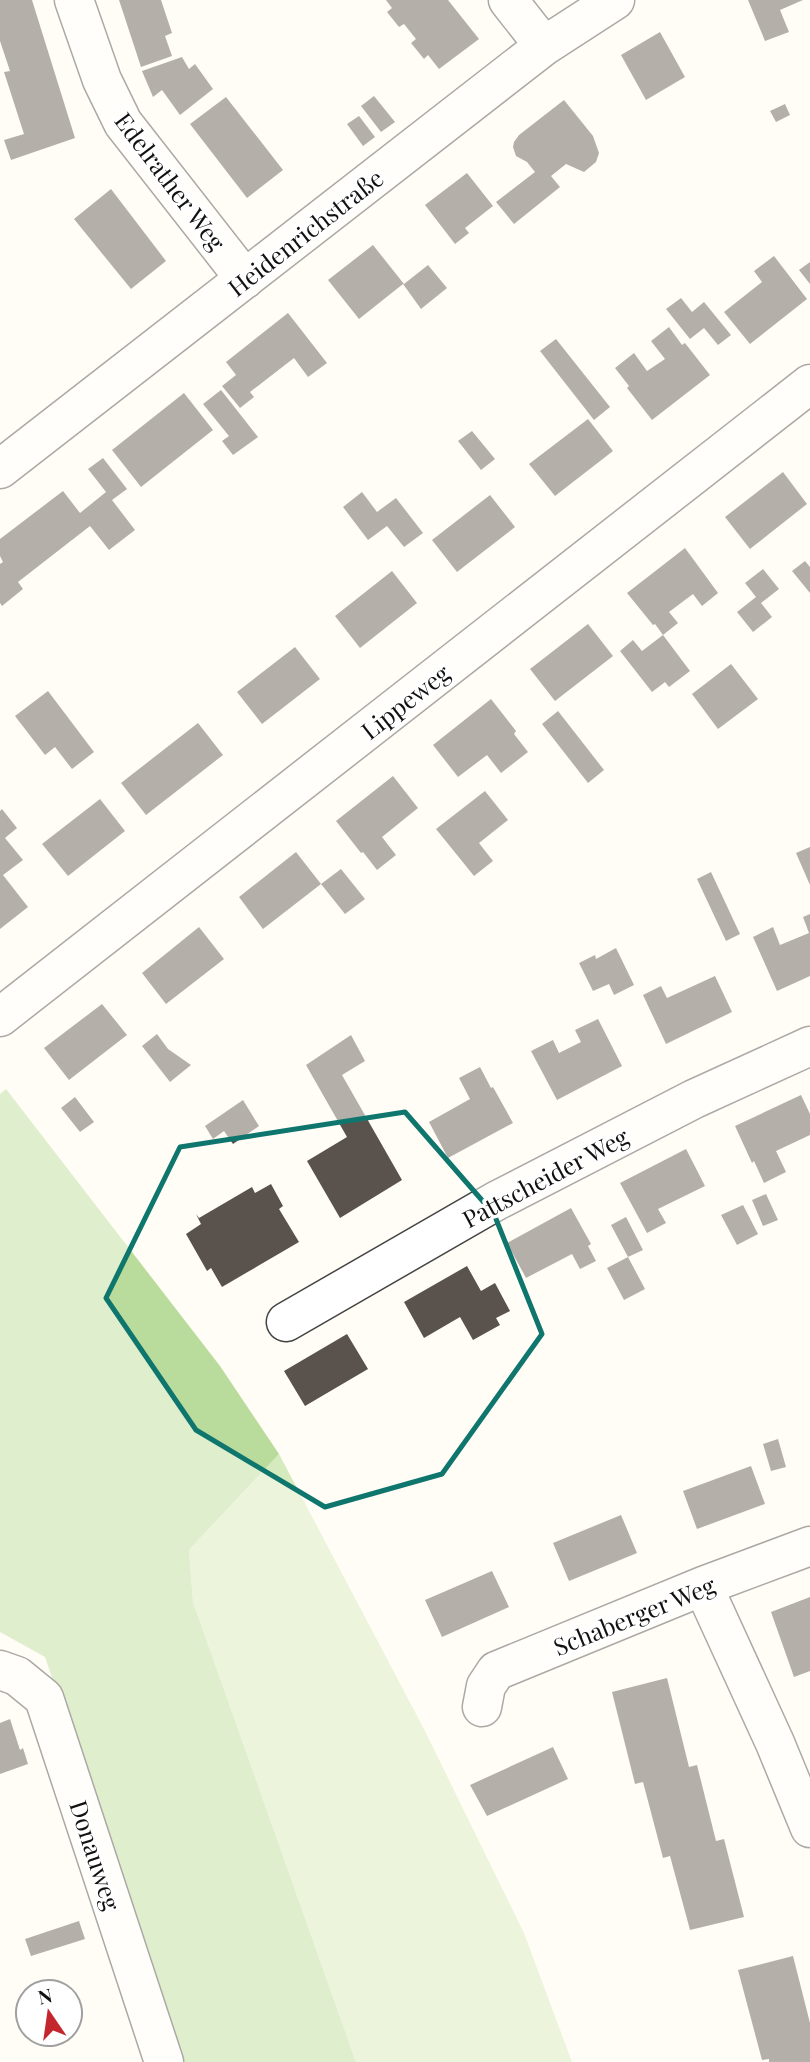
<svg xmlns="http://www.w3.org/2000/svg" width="810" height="2062" font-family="'Playfair Display',serif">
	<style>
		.green { fill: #d5ebbd }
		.forest { fill: #b9dc9c }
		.building { fill: #5a524d }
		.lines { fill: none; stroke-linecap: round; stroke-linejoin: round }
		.minor-casing { stroke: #444; stroke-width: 41 }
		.minor { stroke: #fff; stroke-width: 38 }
		.marked { fill: none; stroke: #0f766e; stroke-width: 5; stroke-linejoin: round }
		.labels { text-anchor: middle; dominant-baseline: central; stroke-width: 7; stroke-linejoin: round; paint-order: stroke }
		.street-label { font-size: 24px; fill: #111; stroke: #fff }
	</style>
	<rect width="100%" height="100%" fill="#fffdf5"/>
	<path class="green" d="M279 1454 424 1729 524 1933 572 2062H356L193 1602 189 1550Z"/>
	<path class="forest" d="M6 1089 220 1366 279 1454 189 1550 193 1602 356 2062H182L45 1657 0 1632V1094Z"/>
	<path class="building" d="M0 0H32L75 138 11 160 4 140 24 134 4 72 10 71 0 41Z
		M119 0H161L172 33 165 36 172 56 141 67Z
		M386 0H448L479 39 439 69 428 55 424 59 411 43 416 39 404 24 399 27 387 12 392 8Z
		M748 0H803L780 10 789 32 765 41Z
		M660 32 685 77 646 100 621 55Z
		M182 57 189 69 195 64 213 89 180 115 162 90 153 97 142 71Z
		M374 96 395 122 381 132 361 106Z
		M226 97 283 170 247 198 190 124Z
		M564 100 593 136 599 153 596 162 584 172 566 164 551 176 560 187 514 224 496 202 535 172 527 162 516 156 513 147 514 142 519 135Z
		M785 104 790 115 776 122 770 111Z
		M359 116 375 137 363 146 347 124Z
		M467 173 493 206 465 228 469 233 455 244 425 205Z
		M111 189 166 261 131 289 74 219Z
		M373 245 404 284 428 265 447 288 421 309 403 284 359 319 328 280Z
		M774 256 807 299 750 344 724 312 762 282 754 271Z
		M810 262V284L799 270Z
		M681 298 692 312 704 302 731 335 718 345 704 328 690 339 666 309Z
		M288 313 327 363 308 377 294 358 250 392 254 397 240 408 222 386 236 375 226 362Z
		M669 327 682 345 685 343 710 375 652 420 627 388 629 386 615 368 634 353 647 371 665 359 651 341Z
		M556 339 610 407 594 420 540 351Z
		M221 390 258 437 233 455 222 441 229 436 203 404Z
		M184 393 213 430 141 487 112 450Z
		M588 419 613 451 555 496 529 464Z
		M472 431 495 459 481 470 458 441Z
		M103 458 127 489 112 500 135 530 109 550 90 526 18 582 23 589 2 606 0 603V564L3 562 0 556V539L63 491 80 513 106 492 88 469Z
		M783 472 807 504 750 549 725 517Z
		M362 492 377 512 396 498 423 533 404 547 387 526 368 540 343 507Z
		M490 495 515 527 457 572 432 540Z
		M685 548 718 593 702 606 693 594 669 612 678 623 663 635 655 624 653 625 627 593Z
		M805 561 810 567V593L792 571Z
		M763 569 779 589 761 603 772 617 753 632 737 612 756 597 745 583Z
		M392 571 417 603 360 648 335 616Z
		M588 624 613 656 555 701 530 669Z
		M663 635 690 671 669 687 665 682 652 692 620 651 633 640 642 651Z
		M295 647 320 679 262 724 237 692Z
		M731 664 758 699 718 729 692 694Z
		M48 691 94 752 72 769 55 747 45 755 15 716Z
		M491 699 516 731 514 734 528 752 501 773 487 755 458 777 433 745Z
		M558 711 604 770 588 783 542 724Z
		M198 723 223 755 146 815 121 783Z
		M393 776 418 808 382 837 396 855 377 870 363 852 361 853 336 821Z
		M485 791 508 820 479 843 493 861 474 876 436 829Z
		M100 799 125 831 68 876 42 844Z
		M2 809 17 828 5 838 23 860 3 875 28 907 0 929V811Z
		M810 847V885L796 853Z
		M296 852 321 884 263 929 239 897Z
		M341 869 365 899 345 914 321 884Z
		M711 872 740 934 726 941 697 879Z
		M810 914V976L777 991 753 937 773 927 780 945 809 933 803 917Z
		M199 927 224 959 166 1004 142 973Z
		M616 948 634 985 614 995 609 984 593 991 579 963 595 955 596 959Z
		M715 976 732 1012 666 1044 643 995 661 986 667 998Z
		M102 1004 127 1035 69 1080 44 1048Z
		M598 1019 622 1066 557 1100 531 1051 553 1040 559 1053 581 1042 575 1030Z
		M157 1034 168 1049 191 1065 170 1082 142 1046Z
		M351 1035 365 1061 342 1075 402 1180 340 1218 307 1161 347 1137 306 1065Z
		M480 1067 491 1088 493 1087 513 1123 448 1158 429 1122 470 1099 459 1078Z
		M801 1095 810 1114V1135L776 1151 786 1172 764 1183 754 1161 752 1163 735 1126Z
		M75 1097 94 1122 80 1132 61 1108Z
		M243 1100 259 1126 233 1144 224 1131 213 1139 205 1126Z
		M686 1149 705 1186 658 1209 666 1223 647 1233 620 1183Z
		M271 1184 283 1206 279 1209 299 1242 222 1287 211 1268 207 1271 186 1234 201 1224 196 1214 199 1218 252 1187 255 1193Z
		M766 1194 778 1220 763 1226 752 1200Z
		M743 1205 758 1234 737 1245 721 1215Z
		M571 1208 591 1244 588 1246 596 1261 580 1269 572 1254 526 1278 507 1243Z
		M626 1217 643 1250 628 1257 611 1225Z
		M628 1257 645 1289 624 1300 607 1268Z
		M467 1266 481 1291 495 1283 510 1311 496 1318 500 1325 473 1340 460 1317 424 1338 404 1302Z
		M347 1334 368 1369 305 1406 284 1371Z
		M778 1439 786 1467 771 1471 763 1444Z
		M751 1466 765 1504 697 1529 683 1491Z
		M621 1515 637 1553 569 1581 553 1543Z
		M492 1571 509 1607 442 1637 425 1600Z
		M810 1597V1671L794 1677 771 1612Z
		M667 1678 689 1767 697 1765 716 1841 724 1839 744 1917 690 1930 670 1856 663 1858 643 1782 635 1784 612 1692Z
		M10 1719 20 1750 23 1748 28 1764 0 1774V1723Z
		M553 1747 568 1779 487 1816 470 1785Z
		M79 1921 85 1939 31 1956 25 1939Z
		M793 1956 810 2023V2062H769V2059L762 2060 738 1970Z"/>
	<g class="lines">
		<defs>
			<path id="minor" d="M74 0 102 80 123 123 245 279
				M508 0 544 46
				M0 469 544 46 615 0
				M0 1017 810 384
				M286 1322 496 1201 694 1099 810 1046
				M703 1586 775 1743 810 1828
				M0 1670 17 1676 44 1698 164 2062
				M482 1707 486 1686 496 1671 703 1586 810 1546"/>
		</defs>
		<use href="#minor" class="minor-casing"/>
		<use href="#minor" class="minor"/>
	</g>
	<path d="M0 0H810V2062H0ZM405 1112 494 1214 542 1334 442 1474 325 1507 196 1430 106 1298 180 1147Z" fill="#fffdf5" fill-opacity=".55" fill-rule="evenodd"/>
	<path class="marked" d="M405 1112 494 1214 542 1334 442 1474 325 1507 196 1430 106 1298 180 1147Z"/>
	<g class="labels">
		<g class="street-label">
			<text transform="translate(171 181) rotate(53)">Edelrather Weg</text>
			<text transform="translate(305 232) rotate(-38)">Heidenrichstraße</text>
			<text transform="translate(405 701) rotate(-38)">Lippeweg</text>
			<text transform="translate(545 1177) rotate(-28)">Pattscheider Weg</text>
			<text transform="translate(634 1615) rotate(-22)">Schaberger Weg</text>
			<text transform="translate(96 1855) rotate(72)">Donauweg</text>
		</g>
	</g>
	<g transform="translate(49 2013) rotate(347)"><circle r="33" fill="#ffffff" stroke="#a0a0a0" stroke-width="2"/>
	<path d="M0-5L12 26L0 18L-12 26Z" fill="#c4262e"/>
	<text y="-10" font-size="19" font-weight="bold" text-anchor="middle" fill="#111111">N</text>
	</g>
</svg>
